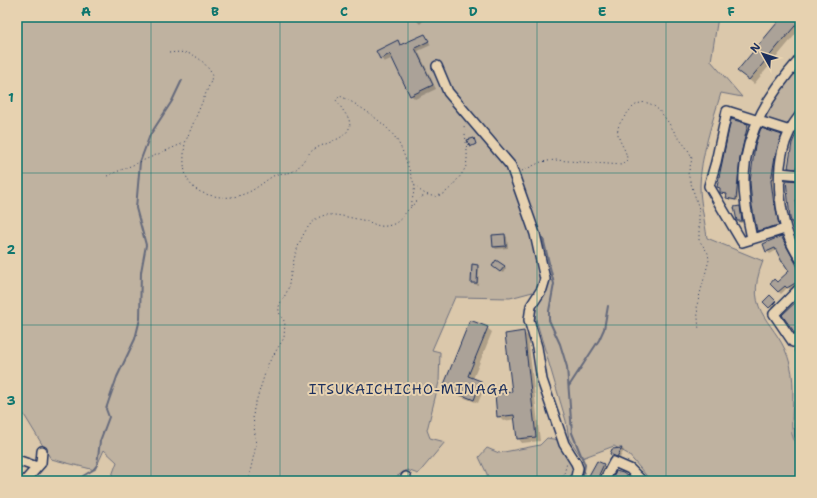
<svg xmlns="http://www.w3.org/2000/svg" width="817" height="498" font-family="'Shantell Sans',sans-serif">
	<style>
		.green { fill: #bfb2a0; stroke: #6d707f }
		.shadow { fill: #0003 }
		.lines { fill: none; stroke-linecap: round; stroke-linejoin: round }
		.stream { stroke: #656a7c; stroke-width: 2 }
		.building { fill: #aba298; stroke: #1b2f5e }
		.minor-casing { stroke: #1b2f5e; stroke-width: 12 }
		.path { stroke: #1b2f5e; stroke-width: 1; stroke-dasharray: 1 3; stroke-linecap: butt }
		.minor { stroke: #e7d2b0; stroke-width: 9 }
		.grid { fill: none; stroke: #0f766e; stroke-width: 1; stroke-opacity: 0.55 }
		.labels { text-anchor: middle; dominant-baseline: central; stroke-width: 4; stroke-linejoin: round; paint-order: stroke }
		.quarter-label { font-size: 14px; letter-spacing: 1px; fill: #1b2f5e; stroke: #e7d2b0 }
		.neatline { fill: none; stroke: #0f766e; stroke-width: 1.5 }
		.grid-label { font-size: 13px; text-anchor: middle; font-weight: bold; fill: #0f766e }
	</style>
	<rect width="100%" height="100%" fill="#dbc8ab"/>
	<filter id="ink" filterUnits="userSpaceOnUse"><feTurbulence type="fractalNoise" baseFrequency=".025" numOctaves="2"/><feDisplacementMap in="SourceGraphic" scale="8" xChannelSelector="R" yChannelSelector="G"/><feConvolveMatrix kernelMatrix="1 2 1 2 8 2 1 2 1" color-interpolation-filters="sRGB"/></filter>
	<g filter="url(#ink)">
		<path class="green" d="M17 17H718L711 61 742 97 721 93C713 119 700 159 700 186 700 203 705 221 707 238L763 261C741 316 779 320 790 364 796 387 791 410 792 434 793 441 799 446 800 453 802 462 800 472 800 481H651L628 454 614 446 582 458 569 439 566 421 535 316 537 305 544 289 510 298 455 297 432 350 440 352 439 382 427 430 430 438 445 442 418 474 407 470 396 477 395 481H110L117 462 104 450 95 470 51 459 23 413 17 409Z
			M795 71 800 76C800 91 803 119 785 126L766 120 764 116 778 91Z
			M547 438 559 440C567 454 578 465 570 481H488L487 474 479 457 487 448 499 453 540 445Z"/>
		<path class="shadow" d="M413 17H421L424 20 420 24Z
			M783 17H800V29L754 84 743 75Z
			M425 35 431 45 418 51 436 89 415 99 411 95 393 58 384 62 381 58 397 41 401 45Z
			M748 125 750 127 741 160 738 201 729 200 728 196 721 193 719 187Z
			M800 130V171L789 167Z
			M781 136 783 138 776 159 773 184 775 206 780 226 760 233 758 231 752 194Z
			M800 181V243L791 218Z
			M740 207 744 222 740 223 738 221Z
			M505 235 507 237 508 248 496 249 494 247Z
			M781 238 800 272V284L790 290 788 287 781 294 771 284H777L790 272 782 262 777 250 770 254 767 251Z
			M478 266 479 268 478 285 474 284 472 282Z
			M504 266 506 268 503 273 495 268Z
			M770 297 777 304 772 309 765 302Z
			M487 328 492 332 473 379 481 382 485 386 478 403 449 392 444 387Z
			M524 332 528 337 540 441 522 443 518 438 516 419 503 421 498 416 513 393Z
			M800 363V373L798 365Z
			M622 449 624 450 620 458 613 455V450Z
			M603 465 605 467 599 481H587L591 471Z"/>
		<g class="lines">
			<path class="stream" d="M543 238 554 284 549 311V320L560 344 567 367 572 433 585 465 582 481
				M569 386 599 340 604 329 608 306
				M81 481 83 476 93 470 97 465 100 441 109 417 106 409 109 400 117 377 135 339 140 319 141 272 146 245 136 208 140 162 150 135 172 101 182 80"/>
		</g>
		<path class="building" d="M782 17H800V20L749 80 737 71Z
			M425 34 429 41 415 48 433 85 410 96 390 54 380 59 376 51 398 40 400 45Z
			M731 119 748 124 740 158 736 200 726 198 727 194 720 193V188L717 187Z
			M800 126V147L797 169 788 168 792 143Z
			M761 128 782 135 775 156 771 181 774 205 775 204 779 225 757 231 752 206 750 182 755 145Z
			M474 138 476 144 470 147 467 140Z
			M786 180 800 181V200H796L798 212H797L800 221V245L790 218Z
			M740 206 742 221H737L734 207Z
			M505 234 506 246 493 247 492 235Z
			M781 236 800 271V282H797L787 288 785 286 778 292 770 284 774 279 777 282 789 271 783 262H782L775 248 766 252 763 244Z
			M496 260 505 266 500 272 492 266Z
			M472 264 478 265 477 283H471Z
			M770 295 776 301 769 308 763 302Z
			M800 298V329L795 333 782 315Z
			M470 320 488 327 468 376 481 381 474 400 443 387Z
			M524 331 536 437 517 439 514 415 497 417 495 394 512 392 505 334Z
			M800 345V357L794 351Z
			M622 448 617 457 610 454 612 449Z
			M597 461 604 464 596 481H586Z
			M616 471 623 473 634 481H617L612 478Z"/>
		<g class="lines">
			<defs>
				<path id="minor" d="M437 66 448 92 511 166 535 234 545 279 542 289 531 306 529 320 537 347 542 380 564 444 576 463 578 468 575 481
					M800 115C797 120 792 125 790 131 772 165 778 227 800 258
					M780 173 800 175
					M785 229 742 242 709 186 716 162 727 111 790 131
					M752 239C748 218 743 197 744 175 746 130 771 92 800 59
					M800 288 774 314 793 342 800 336
					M800 425V435
					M17 460 37 467
					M25 481 41 463 42 451
					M405 481 406 477
					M604 481 614 462 630 469 642 481"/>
			</defs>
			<use href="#minor" class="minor-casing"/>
			<path class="path" d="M169 53C189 50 201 56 212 74L211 81 185 143C182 169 183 191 214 196 224 198 234 198 244 194 256 190 264 181 275 175 281 172 289 175 295 170 302 165 306 155 313 150 325 142 345 141 350 126L349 119 336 100 340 96C358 104 389 125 398 142 406 156 409 172 415 186 431 202 444 198 456 181 460 177 464 171 466 166 469 153 465 138 464 125
				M522 171 541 162 555 160 622 165 627 160C627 148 616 141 618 128 620 121 626 115 630 110 651 87 668 123 677 136 683 144 690 150 692 159L688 174 699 209V240L708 253 709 260 697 305 699 331
				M107 176 184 143
				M411 206 415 186
				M248 481 256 445 253 416 254 408 268 364 284 338 285 322C270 304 287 301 289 284 292 264 301 219 326 215 337 214 351 218 362 220 374 222 377 229 391 225 401 222 404 213 411 207 415 202 420 200 424 195
				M562 481 567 463"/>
			<use href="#minor" class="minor"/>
		</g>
	</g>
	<path class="grid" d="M151 17V481M280 17V481M408 17V481M537 17V481M666 17V481M17 173H800M17 325H800"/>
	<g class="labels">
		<g class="quarter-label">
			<text x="409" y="389">ITSUKAICHICHO-MINAGA</text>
		</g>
	</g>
	<rect width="817" height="498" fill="none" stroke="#e7d2b0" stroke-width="44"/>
	<g transform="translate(763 54) rotate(309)" stroke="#e7d2b0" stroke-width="3" paint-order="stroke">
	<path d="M0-3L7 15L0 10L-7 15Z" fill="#1b2f5e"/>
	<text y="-6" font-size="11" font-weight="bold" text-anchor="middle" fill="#1b2f5e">N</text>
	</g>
	<rect x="22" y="22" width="773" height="454" class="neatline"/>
	<g class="grid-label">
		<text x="86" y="16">A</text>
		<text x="215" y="16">B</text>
		<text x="344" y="16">C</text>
		<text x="473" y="16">D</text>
		<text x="602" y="16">E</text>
		<text x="731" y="16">F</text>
		<text x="11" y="102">1</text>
		<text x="11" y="254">2</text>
		<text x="11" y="405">3</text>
	</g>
</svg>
